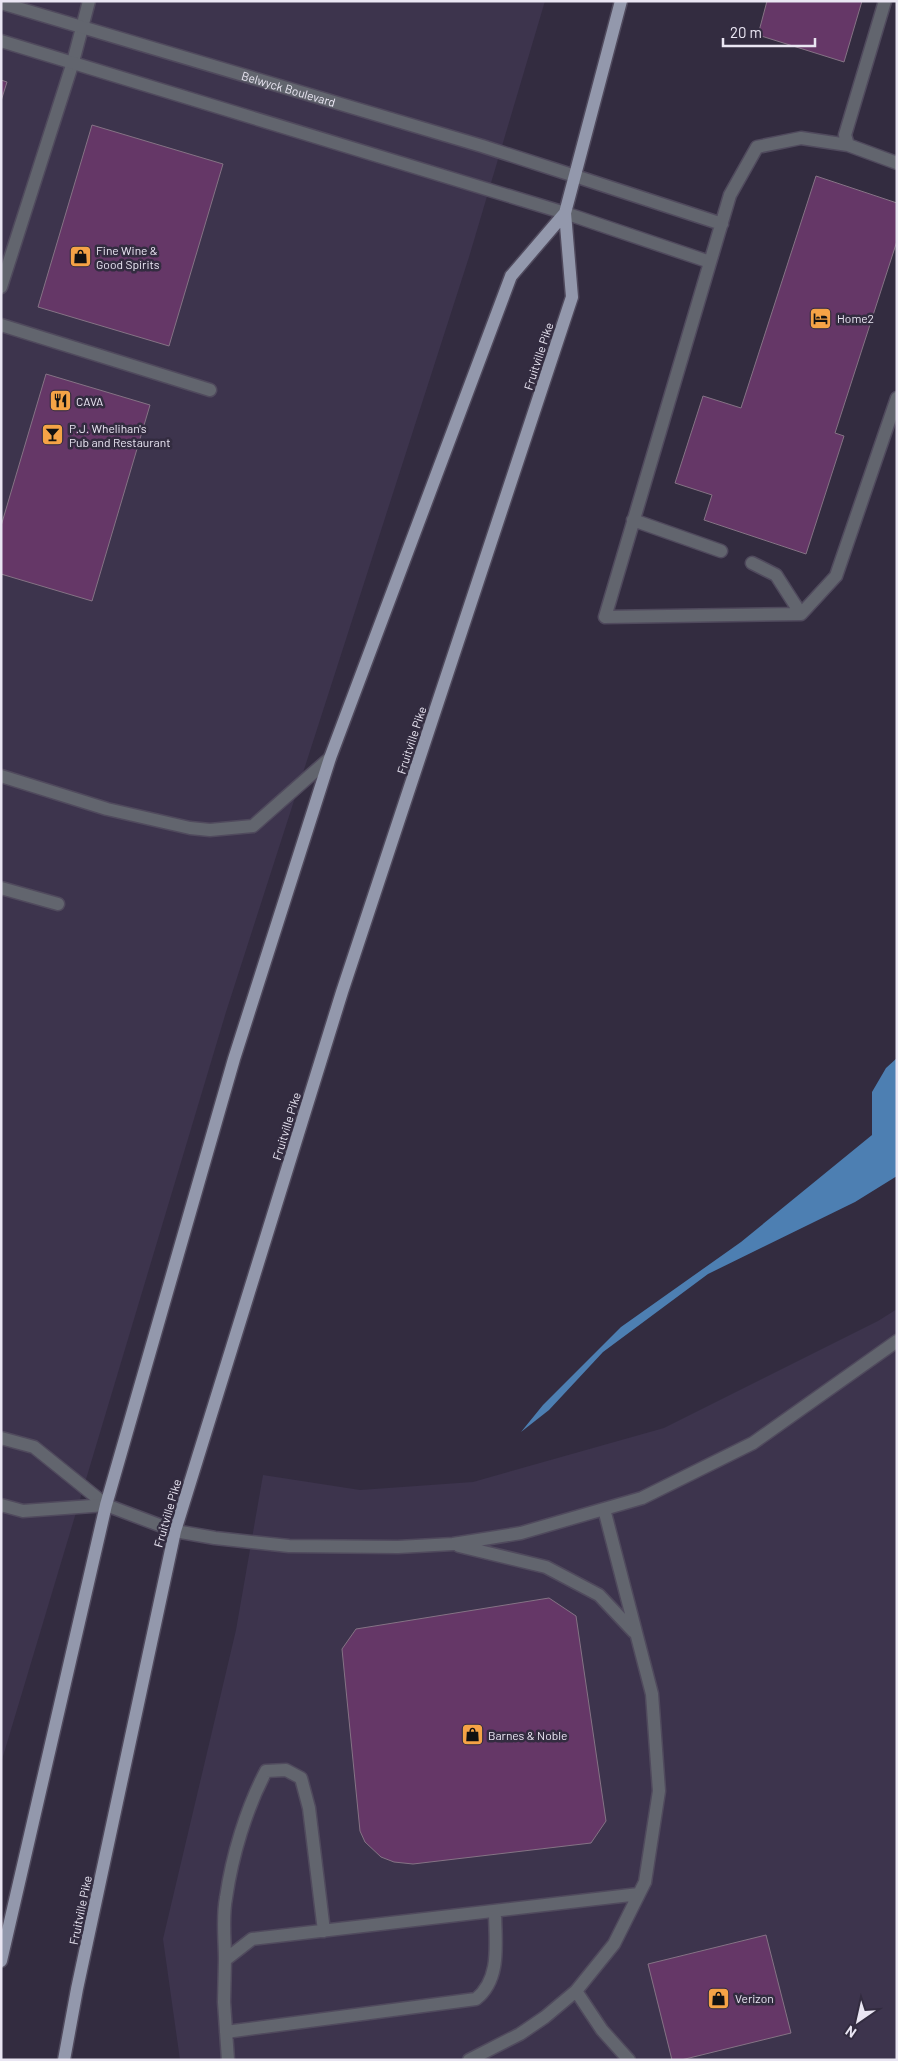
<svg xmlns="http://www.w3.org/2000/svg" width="898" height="2061" font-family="Barlow,sans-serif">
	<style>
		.built { fill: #3d344d }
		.water { fill: #4d7fb2 }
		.building { fill: #653767; stroke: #857385 }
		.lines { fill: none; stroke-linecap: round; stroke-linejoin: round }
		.service-casing { stroke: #504a5d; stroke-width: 15 }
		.minor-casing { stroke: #504a5d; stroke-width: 15 }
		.primary-casing { stroke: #504a5d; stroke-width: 15 }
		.service { stroke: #62656e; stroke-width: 12 }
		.minor { stroke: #62656e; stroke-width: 12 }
		.primary { stroke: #9398ac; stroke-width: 12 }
		.labels { text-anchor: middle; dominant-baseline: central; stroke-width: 5; stroke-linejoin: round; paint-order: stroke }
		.street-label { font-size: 12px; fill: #eae6f3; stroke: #332c40 }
		.poi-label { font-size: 12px; fill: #eae6f3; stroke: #332c40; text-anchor: start }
	</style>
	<rect width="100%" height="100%" fill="#332c40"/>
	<path class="built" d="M1 1H545L469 257 226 1012 1 1763Z
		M897 1309V2060H180L163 1939 236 1630 263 1475 360 1490 473 1482 664 1428 878 1321Z"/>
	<path class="water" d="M897 1058V1176L855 1202 708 1274 603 1352 549 1410 521 1432 543 1405 621 1327 741 1242 872 1135V1092L886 1068Z"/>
	<path class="building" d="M767 1H862L844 62 758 35Z
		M1 80 7 82 1 101Z
		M92 125 223 164 169 346 38 307Z
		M816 176 897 203V241L835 433 844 436 806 554 704 520 712 495 675 483 703 396 741 408Z
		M46 374 150 405 92 601 1 574V526Z
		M549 1598 576 1616 606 1821 591 1843 413 1864 394 1862 381 1857 365 1842 360 1831 342 1649 356 1629Z
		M766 1935 791 2033 681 2060H672L648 1964Z"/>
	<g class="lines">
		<defs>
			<path id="service" d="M885 1 845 135 848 145 897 163
				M848 145 801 138 757 147 730 195 605 617 801 614 836 576 897 398
				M575 176 722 224
				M565 213 710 262
				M1 287 73 62 89 1
				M1 325 210 390
				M633 520 721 551
				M752 563 776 575 801 614
				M1 776 107 809 190 828 210 830 253 826 330 758
				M1 888 58 904
				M175 1531 215 1538 289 1546 398 1547 453 1544 521 1533 642 1498 753 1443 897 1341
				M459 1546 546 1567 599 1595 634 1632
				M225 1960C225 1940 222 1918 226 1898 232 1856 246 1809 266 1771L286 1770 301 1778 309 1808 324 1931
				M576 1991 602 2030 629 2060
				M226 2032 476 1999C502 1978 495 1941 495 1911
				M228 2060 224 2002 225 1960 252 1939 639 1894
				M469 2060 520 2034 545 2017 576 1991 614 1944 645 1882 659 1791 652 1694 604 1509"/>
			<g id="minor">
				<path id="s1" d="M1 3 482 146 575 176"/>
				<path d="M1 41 565 213"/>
				<path d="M1 1438 34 1447 106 1505 175 1531"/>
				<path d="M1 1505 23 1511 106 1505"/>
			</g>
			<path id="primary" d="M1 1961 106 1505 234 1059 330 758 511 276 565 213
				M64 2060 77 1989 175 1531 342 992 572 297 565 213 621 1"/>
		</defs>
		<use href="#service" class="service-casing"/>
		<use href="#minor" class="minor-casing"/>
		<use href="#primary" class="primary-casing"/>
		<use href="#service" class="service"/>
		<use href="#minor" class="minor"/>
		<use href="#primary" class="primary"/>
	</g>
	<defs>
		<symbol id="shop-square" viewBox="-11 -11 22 22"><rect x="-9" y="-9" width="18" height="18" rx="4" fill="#f5a346" stroke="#332c40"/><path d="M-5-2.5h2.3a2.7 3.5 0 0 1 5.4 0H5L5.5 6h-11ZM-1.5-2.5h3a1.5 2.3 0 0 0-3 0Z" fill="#111"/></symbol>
		<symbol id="hotel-square" viewBox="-11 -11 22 22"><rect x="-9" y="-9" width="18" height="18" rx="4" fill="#f5a346" stroke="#332c40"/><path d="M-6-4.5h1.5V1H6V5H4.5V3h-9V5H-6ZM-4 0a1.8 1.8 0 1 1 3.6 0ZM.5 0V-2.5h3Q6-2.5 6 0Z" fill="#111"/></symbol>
		<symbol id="restaurant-square" viewBox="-11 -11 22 22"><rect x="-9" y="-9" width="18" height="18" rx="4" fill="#f5a346" stroke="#332c40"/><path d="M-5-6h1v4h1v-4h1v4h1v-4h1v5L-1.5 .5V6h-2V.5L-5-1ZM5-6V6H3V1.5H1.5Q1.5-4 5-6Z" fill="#111"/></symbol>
		<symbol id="bar-square" viewBox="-11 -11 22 22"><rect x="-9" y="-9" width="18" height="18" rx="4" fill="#f5a346" stroke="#332c40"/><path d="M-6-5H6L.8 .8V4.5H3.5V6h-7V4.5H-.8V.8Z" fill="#111"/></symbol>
	</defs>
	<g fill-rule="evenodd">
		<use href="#shop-square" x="68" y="244" width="25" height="25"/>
		<use href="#hotel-square" x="808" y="306" width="25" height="25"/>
		<use href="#restaurant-square" x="48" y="388" width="25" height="25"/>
		<use href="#bar-square" x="40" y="422" width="25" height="25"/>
		<use href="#shop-square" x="460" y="1722" width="25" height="25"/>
		<use href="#shop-square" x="706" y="1986" width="25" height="25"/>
	</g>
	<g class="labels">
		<g class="street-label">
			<text stroke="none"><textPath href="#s1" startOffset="300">Belwyck Boulevard</textPath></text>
			<text transform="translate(538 356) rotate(-72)">Fruitville Pike</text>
			<text transform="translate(411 740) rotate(-72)">Fruitville Pike</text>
			<text transform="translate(286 1126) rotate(-73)">Fruitville Pike</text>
			<text transform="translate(167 1513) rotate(-74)">Fruitville Pike</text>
			<text transform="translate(80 1910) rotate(-78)">Fruitville Pike</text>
		</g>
		<g class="poi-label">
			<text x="96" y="250">Fine Wine &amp;<tspan x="96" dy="14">Good Spirits</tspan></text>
			<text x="837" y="318">Home2</text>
			<text x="76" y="401">CAVA</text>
			<text x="69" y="428">P.J. Whelihan's<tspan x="69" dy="14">Pub and Restaurant</tspan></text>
			<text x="488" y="1735">Barnes &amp; Noble</text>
			<text x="735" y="1998">Verizon</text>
		</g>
	</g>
	<rect width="898" height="2061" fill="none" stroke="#eae6f3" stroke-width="5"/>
	<g transform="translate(858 2021) rotate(214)" stroke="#332c40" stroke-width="4" paint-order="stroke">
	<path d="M0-4L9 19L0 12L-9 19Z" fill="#eae6f3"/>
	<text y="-8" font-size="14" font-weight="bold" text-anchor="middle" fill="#eae6f3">N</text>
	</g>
	<path d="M723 38v8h92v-8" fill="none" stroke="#eae6f3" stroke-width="2.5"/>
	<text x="730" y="38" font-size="15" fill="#eae6f3" stroke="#332c40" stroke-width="4" paint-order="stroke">20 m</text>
</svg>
